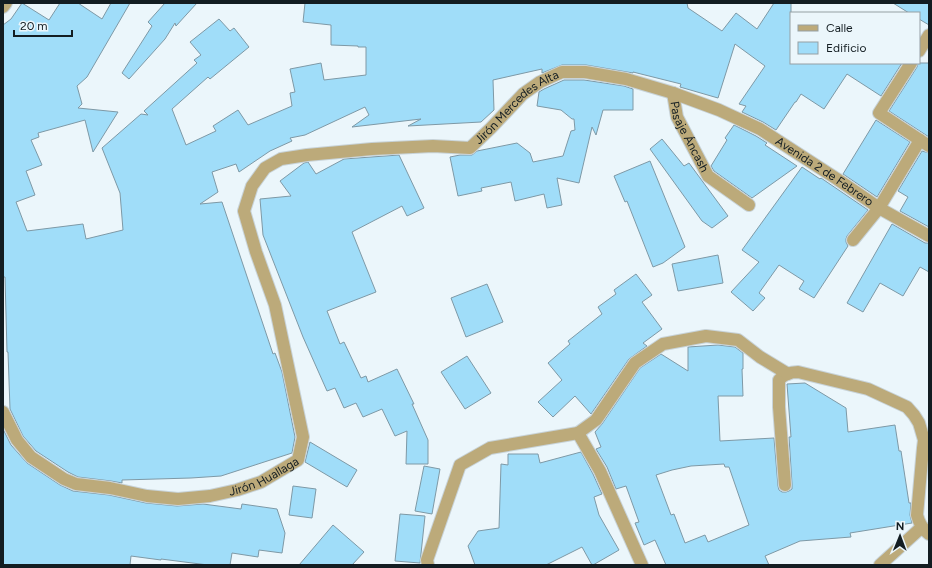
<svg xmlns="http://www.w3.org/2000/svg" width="932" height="568" font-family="Figtree,sans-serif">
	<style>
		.building { fill: #a0ddf9; stroke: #7e99a6; fill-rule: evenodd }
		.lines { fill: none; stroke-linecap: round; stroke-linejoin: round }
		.minor-casing { stroke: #c8d3d8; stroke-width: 14 }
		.minor { stroke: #bcaa7a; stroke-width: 12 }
		.labels { text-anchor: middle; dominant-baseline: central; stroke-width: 4; stroke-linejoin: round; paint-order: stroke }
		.street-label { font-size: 12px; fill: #131d22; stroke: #ebf6fb }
	</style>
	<rect width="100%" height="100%" fill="#ebf6fb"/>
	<path class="building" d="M22 3 49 20 60 3H78L102 19 111 3H130L87 77 77 86 82 104 78 108 118 112 93 152 85 120 38 133 39 137 31 140 42 165 26 171 35 195 16 202 27 231 83 224 86 239 123 230 120 193 102 148 141 114 148 115 144 111 197 63 194 60 201 55 190 42 219 19 230 31 234 28 249 47 210 79 208 77 172 109 186 145 216 131 213 126 238 110 248 125 292 106 290 93 295 92 290 69 321 63 324 80 366 75V47H358V46L331 45V25L303 22 305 3H687L688 8 722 31 736 13 757 29 774 3H791V63H902L881 96 847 74 824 109 801 94 796 102H795L776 130 763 122 742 112 746 106 739 104 765 66 735 44 718 98 680 87 681 84 633 72V73L586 65H562L542 73V69L493 80 494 110 481 122 408 126 421 119 352 127 369 115 365 107 305 135 290 138 292 141 270 151 239 172 236 164 212 172 218 192 200 204 222 202 273 354 275 353 282 372 295 437 292 453 221 476 191 478 122 480V483L111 481 78 477 68 472 36 451 23 436 10 409 8 352H7L5 277H3V25L11 19Z
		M165 3H197L176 26 175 23 165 39 129 79 122 73 152 26 148 22Z
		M893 3H929V25L919 19V13H909Z
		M918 63H929V137L889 111 917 67Z
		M564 80H584L624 86 633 89V110H603L596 135 592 127 579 183 557 178 562 205 547 208 544 194 515 201 511 182 481 188 482 191 458 196 450 157 460 155H472L477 151 517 143 530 153 533 162 563 156 571 131 575 130 574 119H572L561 110 537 106 539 92 544 89Z
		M876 120 910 142 877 197 843 174Z
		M734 125 756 136 767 143 765 145 797 166 752 198 714 171 711 166 727 140 725 138Z
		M662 139 684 166 689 163 728 216 712 228 702 221 650 149Z
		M922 151 929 153V227L900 211 908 197 898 191Z
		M399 155 424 208 407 216 402 206 352 232 376 292 327 311 340 344 344 342 361 378 366 376 368 382 397 369 414 404H412L428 440V464H406L407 431 395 436 382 409 363 417 356 403 344 408 335 388 327 391 303 337 263 235 260 199 291 196 280 181 304 163 308 162 316 174 344 159Z
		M650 161 685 247 663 263 653 267 627 201 625 202 614 176Z
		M802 167 820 179 821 178 868 210 847 236 846 239V242L848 246 814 298 799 289 804 281 779 265 759 293 765 298 753 311 731 292 759 262 742 250Z
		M892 224 925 243H929V272L920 267 903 296 880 283 863 312 847 303Z
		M718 255 723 283 678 291 672 264Z
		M636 274 652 295 642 302 662 329 643 343 647 346 629 359 591 414 575 396 553 417 538 402 562 380 548 363 570 344 568 341 602 314 598 307 616 294 614 290Z
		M487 284 503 322 466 337 451 298Z
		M718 345 735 347 743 353V369H742L743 396H718L720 441 774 438 778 486 779 490 782 492H786L789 491 792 489V484L789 437H791L787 384 805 383 846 408 848 432 895 425 899 451H901L909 503H911L910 515 912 523 850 533 851 537 800 541 765 556 769 565H666L655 540 644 545 635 523 639 522 626 486 616 489 607 467 596 449 601 447 595 432 602 424 640 368 661 354 688 371V347ZM724 464 725 467H729L749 525 708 542 705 535 685 543 674 514 671 515 656 475 672 470 691 466Z
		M467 356 491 393 465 409 441 372Z
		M3 429 11 445 27 463 60 485 73 491 109 495 146 503 177 506 203 504 241 509 242 504 277 509 285 533 282 553 259 550 258 557 232 553 230 565H208L161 559V560L131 556 130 565H3Z
		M310 442 357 470 347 487 305 462Z
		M581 452 593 474 602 494 594 497 599 515 619 550 593 565H592L582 547 546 565H475L468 546 478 531 499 528 501 464 508 465V454H538L540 463Z
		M424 466 440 469 432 514 415 511Z
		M293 486 316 489 312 518 289 515Z
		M400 514 425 516 420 563 395 561Z
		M333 525 364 552 352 565H299Z"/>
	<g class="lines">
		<defs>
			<g id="minor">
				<path d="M3 7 6 3"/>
				<path d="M919 51 929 35"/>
				<path d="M911 63 879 113 929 146"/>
				<path id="s1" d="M673 93 677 117 708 176 749 205"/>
				<path d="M853 240 879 208 920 140"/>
				<path id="s2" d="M3 412 17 440 31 457 64 479 76 484 110 488 147 496 178 499 210 496 237 490 261 482 298 460 303 437 275 305 256 252 244 211 252 186 265 168 281 159 307 155 372 149 433 146 470 148 491 128 523 94 540 82 562 72H585L626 79 673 93 719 110 760 129 837 179 879 208 929 236"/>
				<path d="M578 433 600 471 642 565"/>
				<path d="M785 485 779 407V380C784 374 790 372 798 372L868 389 907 407 914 415 919 423 924 440 923 448 917 515C919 523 922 529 929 534"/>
				<path d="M428 565 427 560 460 465 490 448 578 433 596 420 635 363 663 344 706 336 738 340 760 357 788 374"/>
				<path d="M880 565 922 527"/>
			</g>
		</defs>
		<use href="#minor" class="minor-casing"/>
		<use href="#minor" class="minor"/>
	</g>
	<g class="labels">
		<g class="street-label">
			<text stroke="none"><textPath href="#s2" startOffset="914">Jirón Mercedes Alta</textPath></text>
			<text stroke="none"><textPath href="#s1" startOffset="47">Pasaje Áncash</textPath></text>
			<text stroke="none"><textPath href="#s2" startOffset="1257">Avenida 2 de Febrero</textPath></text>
			<text stroke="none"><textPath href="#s2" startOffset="299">Jirón Huallaga</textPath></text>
		</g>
	</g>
	<rect width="932" height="568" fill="none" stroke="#131d22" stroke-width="8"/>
	<rect x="790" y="12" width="130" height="52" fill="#ebf6fb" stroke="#959fa4"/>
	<rect x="798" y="25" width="20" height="6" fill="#bcaa7a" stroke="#959fa4"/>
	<text x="826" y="32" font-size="12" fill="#131d22">Calle</text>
	<rect x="798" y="42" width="20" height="12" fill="#a0ddf9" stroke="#959fa4"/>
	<text x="826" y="52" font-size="12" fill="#131d22">Edificio</text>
	<g transform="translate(900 536) rotate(1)" stroke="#ebf6fb" stroke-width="3" paint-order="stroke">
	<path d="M0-3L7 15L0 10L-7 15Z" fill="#131d22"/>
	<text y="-6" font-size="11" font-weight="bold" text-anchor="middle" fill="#131d22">N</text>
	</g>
	<path d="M14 30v6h58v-6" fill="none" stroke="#131d22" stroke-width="2"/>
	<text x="20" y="30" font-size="12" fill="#131d22" stroke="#ebf6fb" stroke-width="3" paint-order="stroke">20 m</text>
</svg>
